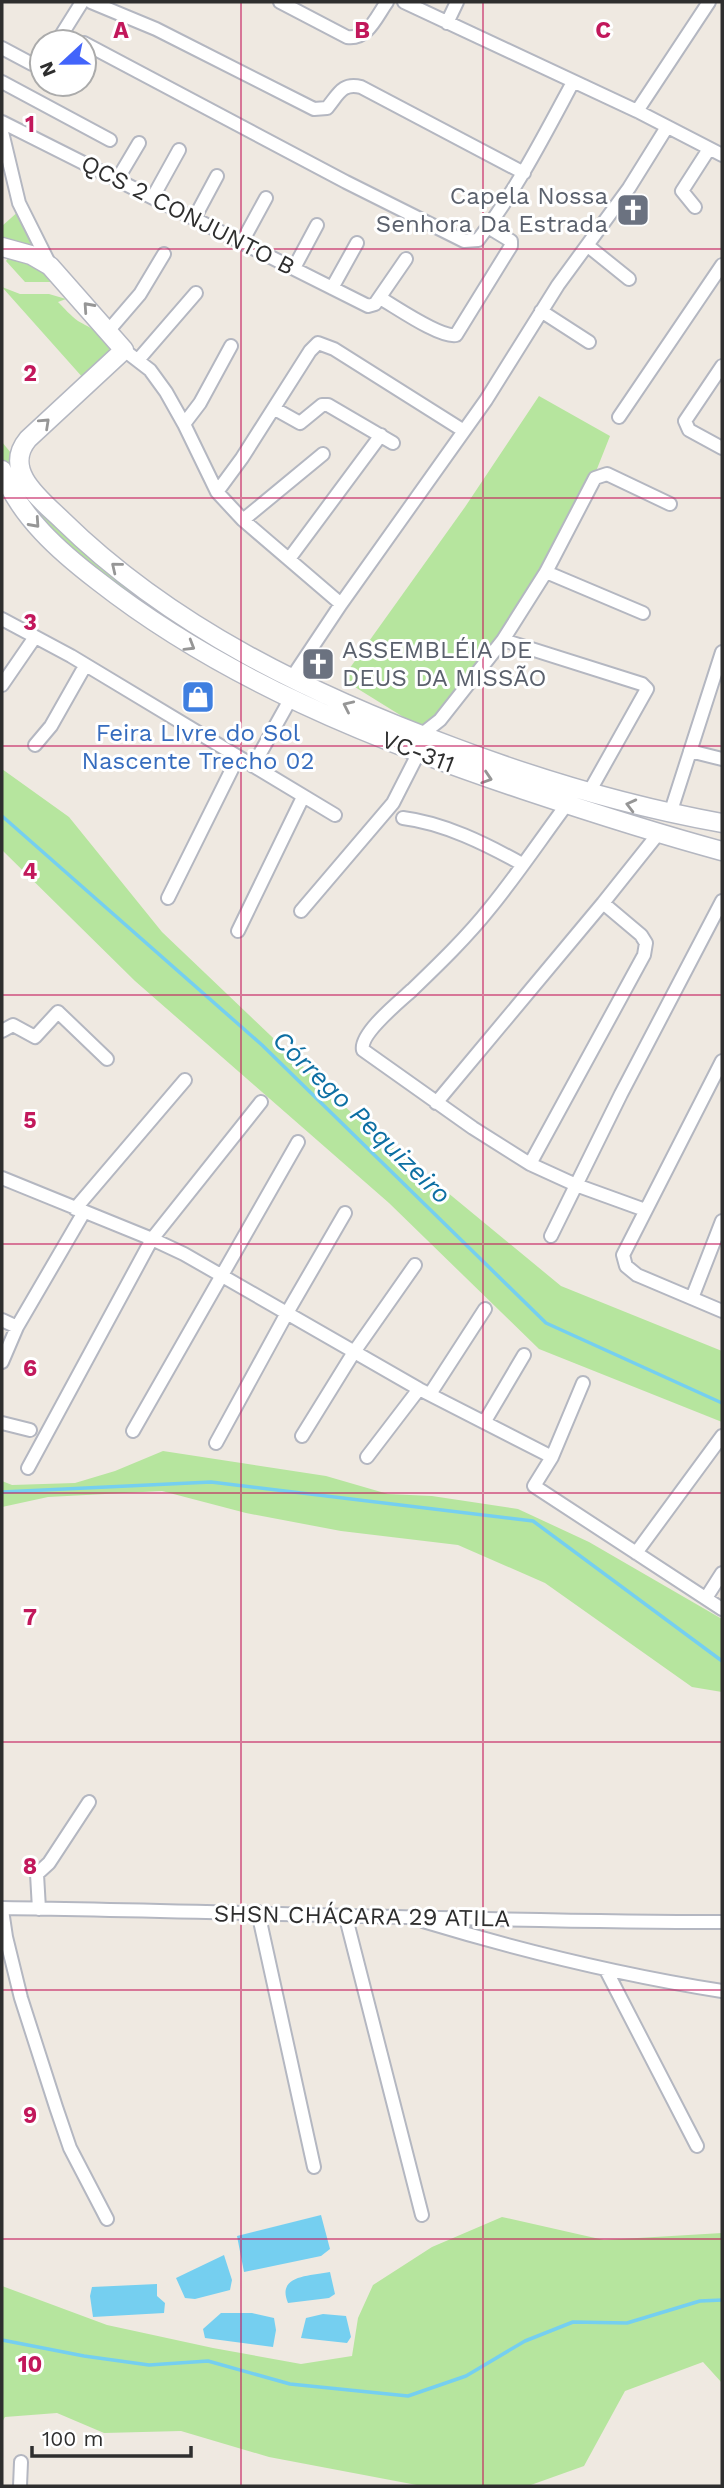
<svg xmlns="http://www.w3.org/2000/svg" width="724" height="2488" font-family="'Work Sans',sans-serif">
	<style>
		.green { fill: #b6e59e }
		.water { fill: #75cff0 }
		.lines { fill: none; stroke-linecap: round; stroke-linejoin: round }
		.stream { stroke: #75cff0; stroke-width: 3.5 }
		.minor-casing { stroke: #b4b7c1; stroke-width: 16 }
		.secondary-casing { stroke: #b4b7c1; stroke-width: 21 }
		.minor { stroke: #fff; stroke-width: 12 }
		.secondary { stroke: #fff; stroke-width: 18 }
		.oneway { stroke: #969696 }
		.grid { fill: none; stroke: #c2185b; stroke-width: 2; stroke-opacity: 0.55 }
		.labels { text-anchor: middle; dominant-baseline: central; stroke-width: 6; stroke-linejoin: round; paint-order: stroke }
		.worship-label { font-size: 24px; fill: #5b616d; stroke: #fff; text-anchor: end }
		.street-label { font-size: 24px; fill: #2e2e2e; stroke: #fff }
		.shop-label { font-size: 24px; fill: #366cbe; stroke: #fff }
		.water-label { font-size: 26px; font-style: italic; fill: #0d6fa3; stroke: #fff }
		.grid-label { font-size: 23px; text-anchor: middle; font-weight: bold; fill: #c2185b; stroke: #fff; stroke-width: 6; stroke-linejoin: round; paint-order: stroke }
	</style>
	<rect width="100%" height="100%" fill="#efe9e1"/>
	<path class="green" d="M20 210 39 255 2 243V226Z
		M8 258C26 258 41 269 52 282H25L6 261Z
		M2 287 20 294H49L66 299 58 302C64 308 71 316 78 321 92 329 119 340 106 361 101 368 90 374 84 379Z
		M539 396 610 436 591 484 546 572 440 720 421 728 342 679 465 507Z
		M2 442 11 453 9 458 15 479 27 495 73 542 134 593 132 599 29 515 2 462Z
		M2 769 69 817 162 932 356 1117 561 1286 722 1351V1422L539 1349 389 1203 135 981 2 850Z
		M163 1451 326 1476 388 1494 432 1496 518 1509 589 1542 722 1619V1692L692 1687 545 1583 458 1545 341 1531 246 1513 162 1491 48 1497 2 1507V1481L12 1485 75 1483 115 1471Z
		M502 2217 604 2240 722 2233V2383L703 2362 625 2391 584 2466 528 2486H422L269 2457 181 2431 104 2433 57 2413 5 2417 2 2422V2286L107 2325 213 2348 301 2364 352 2356 358 2318 373 2285 432 2247Z"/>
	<path class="water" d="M321 2215 330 2249 321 2256 244 2272 237 2236Z
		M224 2255 232 2280 230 2290 195 2299 185 2298 176 2278Z
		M330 2272 335 2294 329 2298 288 2303C276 2275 310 2276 330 2272Z
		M157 2284V2296L165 2303 164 2313 93 2317 90 2296 92 2287Z
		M221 2313H252L274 2318 276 2330 273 2347 205 2338 203 2329Z
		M323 2314 346 2316 351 2337 347 2343 301 2338 306 2318Z"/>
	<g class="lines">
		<path class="stream" d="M2 816 262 1045 546 1323 722 1403
			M2 1492 211 1482 533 1521 722 1661
			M2 2340 84 2356 149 2365 208 2361 290 2384 408 2396 466 2376 525 2341 573 2322 627 2323 700 2301 722 2300"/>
		<defs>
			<path id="minor" d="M91 2 156 29 314 109 327 108C338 95 342 82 361 87L524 173
				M280 2 347 37C368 40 376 17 387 2
				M404 2 637 111 722 155
				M447 23 457 2
				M57 42 82 2
				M84 43 346 182 464 241 478 240C516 191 544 136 573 82
				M2 48 32 64 42 63
				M2 82 110 140
				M637 111 709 2
				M2 122 368 306 375 304 406 259
				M2 132 19 203 50 265
				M117 180 139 143
				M153 197 179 150
				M695 207 682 191 709 149
				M195 217 217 176
				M242 242 266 198
				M588 246 629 279
				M294 268 317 225
				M332 288 357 243
				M380 298C396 307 440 338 456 335L511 246V241L488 227
				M541 311 589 342
				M109 330 140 294 164 254
				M124 350 150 370 166 392 184 424 217 492 243 520 341 604
				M138 360 196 293
				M722 366 685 421 689 430 722 448
				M275 409 300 423 322 405H328L393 443
				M619 417 722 265
				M184 424 200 403 231 346
				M217 492 242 458 310 351 318 343 334 349 464 431
				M243 520 323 454
				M289 559 381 435
				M546 572 643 613
				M2 619 71 656 335 815
				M503 640 642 684 647 689 588 794
				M291 679 341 604 486 400 558 285 629 188 667 127
				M2 685 35 637
				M421 735 440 720 503 640 546 572 595 478 607 474 670 504
				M35 745 51 726 85 666
				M690 751 722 759
				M253 766 291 698
				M567 804C541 839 517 875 490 908 467 937 439 964 412 990 400 1001 359 1034 363 1050L473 1128 530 1164 644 955 646 943 641 935 603 903
				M670 814 722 652
				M403 818C444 823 486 844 522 864
				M168 898 238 757
				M301 911 393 803 418 754
				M238 931 303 797
				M2 1031 13 1025 35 1037 58 1012 107 1059
				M722 1061 623 1255 626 1266 637 1275 722 1311
				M436 1103 603 903 658 834
				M530 1164 576 1185 645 1210
				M2 1178 152 1239 184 1254 419 1389 552 1457
				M75 1209 185 1080
				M551 1236 621 1094 722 901
				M692 1298 722 1221
				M2 1320 17 1327
				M2 1362 17 1327 84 1212
				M583 1383 552 1457 534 1486 722 1609
				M430 1394 485 1309
				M485 1421 524 1355
				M2 1423 30 1430
				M133 1431 298 1142
				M302 1436 354 1352 415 1265
				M216 1443 287 1313 345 1213
				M367 1457 419 1389
				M28 1468 152 1239 261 1102
				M636 1553 722 1436
				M706 1598 722 1573
				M2 1908C242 1911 482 1922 722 1922
				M39 1909 37 1874 49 1863 89 1802
				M2 1910 6 1937 21 1998 56 2107 70 2148 107 2219
				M258 1912 314 2167
				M345 1914 422 2215
				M423 1921C522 1951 621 1975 722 1991
				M606 1970 697 2146
				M20 2486 21 2462"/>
			<path id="secondary" d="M2 247 31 255 50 266 124 350 28 439C2 470 40 499 62 520 171 627 312 695 453 747 543 781 627 806 722 823
				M2 470C19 516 60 552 98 581 223 679 374 740 524 790 590 812 655 833 722 851"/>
		</defs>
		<use href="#minor" class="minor-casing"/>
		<use href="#secondary" class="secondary-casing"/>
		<use href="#minor" class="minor"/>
		<use href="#secondary" class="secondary"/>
	</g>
	<defs><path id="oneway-chevron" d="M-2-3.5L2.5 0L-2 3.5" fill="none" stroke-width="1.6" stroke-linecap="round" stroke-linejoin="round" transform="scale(1.75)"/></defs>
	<g class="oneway">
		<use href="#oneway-chevron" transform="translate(88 307) rotate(-132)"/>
		<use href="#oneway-chevron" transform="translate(45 423) rotate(-43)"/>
		<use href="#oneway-chevron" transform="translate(35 523) rotate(48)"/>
		<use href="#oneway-chevron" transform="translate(116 567) rotate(-141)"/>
		<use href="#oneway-chevron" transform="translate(190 646) rotate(31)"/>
		<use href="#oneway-chevron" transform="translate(348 706) rotate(-155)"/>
		<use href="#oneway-chevron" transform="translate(487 778) rotate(18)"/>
		<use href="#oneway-chevron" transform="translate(631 805) rotate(-166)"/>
	</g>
	<path class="grid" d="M241 2V2486M483 2V2486M2 249H722M2 498H722M2 746H722M2 995H722M2 1244H722M2 1493H722M2 1742H722M2 1990H722M2 2239H722"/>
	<defs>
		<symbol id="church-square" viewBox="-11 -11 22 22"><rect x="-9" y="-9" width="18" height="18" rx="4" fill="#6b7280" stroke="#fff"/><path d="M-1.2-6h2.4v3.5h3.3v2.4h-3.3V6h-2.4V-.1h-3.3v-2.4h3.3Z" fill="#fff"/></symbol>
		<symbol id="shop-square" viewBox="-11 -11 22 22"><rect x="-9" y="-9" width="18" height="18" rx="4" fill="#3f7fe0" stroke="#fff"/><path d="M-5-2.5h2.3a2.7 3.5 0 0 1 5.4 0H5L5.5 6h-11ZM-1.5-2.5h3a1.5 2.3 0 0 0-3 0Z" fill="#fff"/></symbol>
	</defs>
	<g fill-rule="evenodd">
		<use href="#church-square" x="614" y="191" width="38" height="38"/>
		<use href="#church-square" x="299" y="645" width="38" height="38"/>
		<use href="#shop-square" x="179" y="678" width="38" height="38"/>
	</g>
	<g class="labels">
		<g class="worship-label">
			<text x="608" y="196">Capela Nossa<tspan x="608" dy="28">Senhora Da Estrada</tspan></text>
			<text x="342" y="650" text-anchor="start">ASSEMBLÉIA DE<tspan x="342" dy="28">DEUS DA MISSÃO</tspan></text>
		</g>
		<g class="street-label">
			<text transform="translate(188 215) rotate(27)">QCS 2 CONJUNTO B</text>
			<text transform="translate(418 752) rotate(21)">VC-311</text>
			<text transform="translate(362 1916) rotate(1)">SHSN CHÁCARA 29 ATILA</text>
		</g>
		<g class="shop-label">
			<text x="198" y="733">Feira LIvre do Sol<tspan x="198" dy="28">Nascente Trecho 02</tspan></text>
		</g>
		<g class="water-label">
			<text transform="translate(362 1117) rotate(44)">Córrego Pequizeiro</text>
		</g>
	</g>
	<g class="grid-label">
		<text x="121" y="38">A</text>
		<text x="362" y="38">B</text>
		<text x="603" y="38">C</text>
		<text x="30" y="132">1</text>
		<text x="30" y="381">2</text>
		<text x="30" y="630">3</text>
		<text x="30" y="879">4</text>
		<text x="30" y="1128">5</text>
		<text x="30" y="1376">6</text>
		<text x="30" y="1625">7</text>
		<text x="30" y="1874">8</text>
		<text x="30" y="2123">9</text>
		<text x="30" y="2372">10</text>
	</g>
	<rect width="724" height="2488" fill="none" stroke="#2e2e2e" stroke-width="7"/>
	<g transform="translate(63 63) rotate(248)"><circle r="33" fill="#ffffff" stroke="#ababab" stroke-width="2"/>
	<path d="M0-5L12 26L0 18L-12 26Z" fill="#4264fb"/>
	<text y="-10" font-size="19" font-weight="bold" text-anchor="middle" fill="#2e2e2e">N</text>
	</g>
	<path d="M32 2446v10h159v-10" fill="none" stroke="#2e2e2e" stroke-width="3.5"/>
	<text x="42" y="2446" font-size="21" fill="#2e2e2e" stroke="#ffffff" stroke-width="5" paint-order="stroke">100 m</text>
</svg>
